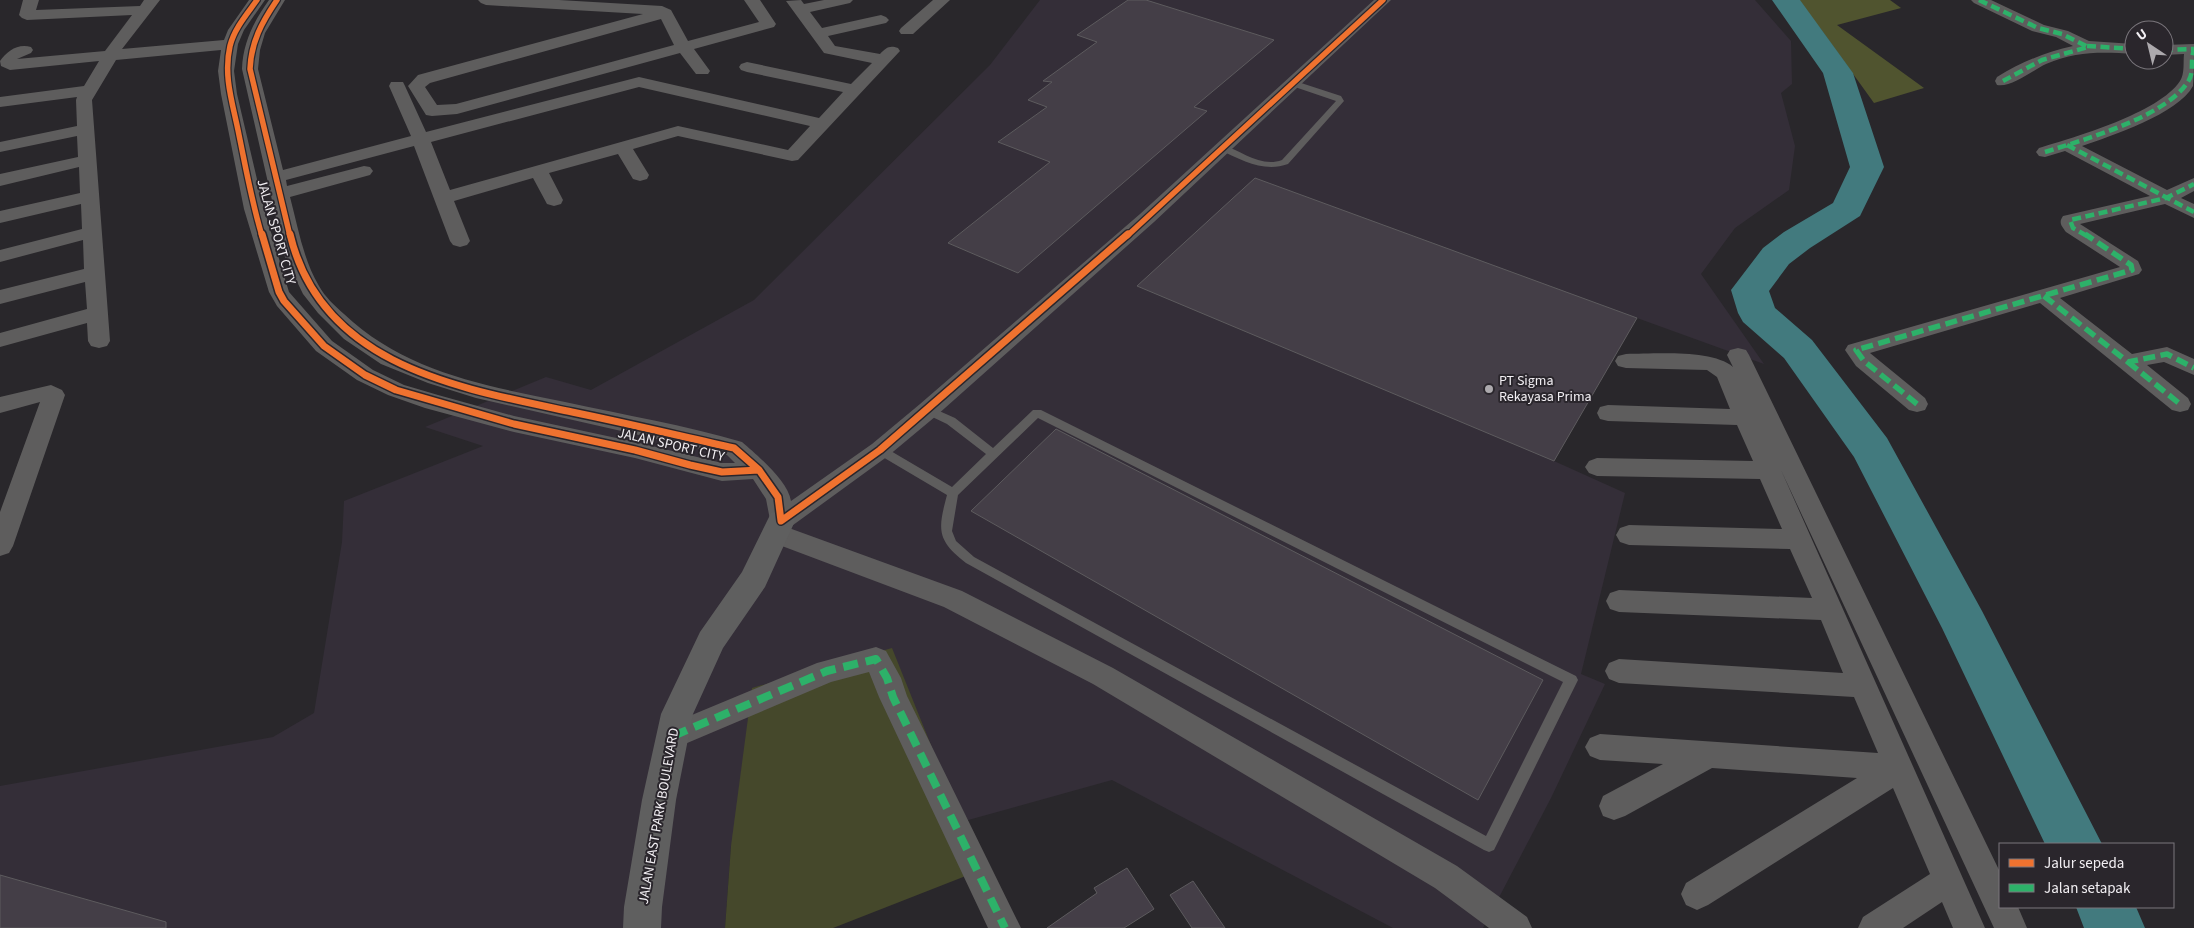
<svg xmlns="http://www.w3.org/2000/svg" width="2194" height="928" font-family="'Source Sans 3',sans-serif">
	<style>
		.built { fill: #342e38 }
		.green { fill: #45482b }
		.forest { fill: #50542f }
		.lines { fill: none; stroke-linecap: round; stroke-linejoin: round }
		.river { fill: #427a7e; fill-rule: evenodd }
		.building { fill: #443e47; stroke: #5d5b5e }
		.service { fill: #5e5d5d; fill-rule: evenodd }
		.minor { fill: #5e5d5d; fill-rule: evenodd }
		.secondary { fill: #5f5f5f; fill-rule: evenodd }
		.quiet-far2 { stroke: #2db169; stroke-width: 4.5; stroke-dasharray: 9 4.5; stroke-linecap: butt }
		.quiet-far1 { stroke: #2db169; stroke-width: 5.5; stroke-dasharray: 12 5.5; stroke-linecap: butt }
		.quiet { stroke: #2db169; stroke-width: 8; stroke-dasharray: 15 8; stroke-linecap: butt }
		.cycleway-far1-casing { stroke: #2a262c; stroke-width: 8 }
		.cycleway-casing { stroke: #2a262c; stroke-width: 10 }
		.cycleway-far1 { stroke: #ef722f; stroke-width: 5.5 }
		.cycleway { stroke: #ef722f; stroke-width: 7 }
		.poi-dot { fill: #aca9ad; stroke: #2a262c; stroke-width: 2 }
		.labels { text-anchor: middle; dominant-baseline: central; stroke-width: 4; stroke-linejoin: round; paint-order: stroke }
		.street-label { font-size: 14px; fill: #f2eff3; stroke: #2a262c }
		.poi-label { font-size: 14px; fill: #f2eff3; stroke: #2a262c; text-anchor: start }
	</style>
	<rect width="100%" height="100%" fill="#29272b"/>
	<path class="built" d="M1040 0H1755L1791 41 1792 84 1781 93 1795 146 1789 190 1735 228 1701 274 1764 364 1637 318 1554 461 1625 493 1581 674 1605 684 1551 798 1483 928H1393L1112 780 961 822 731 846 725 928H0V786L273 737 314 713 342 542 344 501 483 446 425 427 546 377 591 390 754 300 990 65Z"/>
	<path class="green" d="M892 648 981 870 833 928H725L731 846 752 688Z"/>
	<path class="forest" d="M1794 0H1890L1901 8 1837 25 1924 88 1874 103 1820 28Z"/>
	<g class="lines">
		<path class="river" d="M1772 0H1800L1853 73 1884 167 1860 216 1810 248 1789 264 1769 291 1775 308 1812 340 1887 438 1982 611 2102 844H2045L1942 628 1854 457 1784 358 1743 322 1738 313 1731 290 1763 248 1784 232 1833 203 1850 167 1823 73Z
			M2076 907H2136L2145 928H2084Z"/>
	</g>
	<path class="building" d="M1128 0H1146L1274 40 1194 107 1207 111 1018 273 948 243 1050 162 998 142 1047 107 1028 100 1052 82 1043 81 1097 42 1077 35Z
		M1255 178 1637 318 1554 461 1137 286Z
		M1056 429 1543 680 1478 800 971 511Z
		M1127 868 1154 909 1124 928H1047L1097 893 1094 888Z
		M0 875 166 922V928H0Z
		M1193 881 1225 928H1192L1170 895Z"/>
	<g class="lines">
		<path class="service" d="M1289 81H1295L1341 96 1344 101 1288 164C1264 173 1242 160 1220 150L1219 148 1223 145C1242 151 1261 168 1282 160L1336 101 1289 85Z
			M928 406 955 418 993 448 1033 410H1041L1576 676 1578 680 1494 850 1489 852 1484 850 966 563C936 540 938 529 947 495L876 453 874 450 876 447H884L952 487 986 454 947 424 924 413 923 410 924 407ZM1038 418 1563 682 1486 836 974 557 956 541 952 531 958 495Z"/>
		<path class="minor" d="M23 0H39L36 10 140 6 144 0H160L122 49 224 40 228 30 249 0H265L244 30 238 44 234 71 237 94 264 209 289 292 332 341 373 370 404 385 438 395 514 416 635 442 722 463H735L727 455 476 398 428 383 381 364 344 339 318 313 303 294 285 257 242 69C243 42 254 21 269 0H285L265 33 260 50 258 69 283 170 411 136 389 86 391 82H403L405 86 426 132 639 77 819 118 843 92 747 72 741 70 739 67 741 64 747 62 851 84 872 63 824 53 786 1 801 0 804 4 824 0H853L850 3 810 12 822 28 881 15 886 17 889 20 886 23 828 36 835 46 880 54C886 48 889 45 898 48L900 51 798 160 792 161 678 136 633 149 649 175 647 179 640 181 633 179 618 154 549 173 563 200 561 204 554 206 547 204 533 178 454 201 470 241 467 245 460 247 453 245 450 241 414 146 286 180 287 186 364 166 370 167 373 171 370 175 290 197C298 227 303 259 319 286 325 297 335 306 344 314 405 372 486 386 565 402 624 415 685 425 742 442 757 455 788 481 791 501L872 444 920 404 1140 214 1374 0H1391L1154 222 936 416 888 456 789 528 962 591 1113 668 1457 866 1527 917 1532 928H1489L1435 888 1093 684 944 607 766 540 762 533 766 526 771 525 766 499 753 479 722 481 635 458 514 432 425 408 388 395 357 380 316 351 277 306 269 292 244 209 221 94 218 71 221 50 116 60 92 100 110 341 107 346 99 348 91 346 88 341 87 323 0 347V333L87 309 85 282 0 304V290L84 269 83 240 0 262V250L82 229 81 204 0 223V211L80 193 79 167 0 186V174L78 157 77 136 0 152V142L77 126 76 100 77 97 0 107V97L84 86 99 61 10 70 1 66 0 61C7 51 18 43 31 47L33 50 31 53 17 59 105 51 132 15 27 20 22 18 19 15ZM639 87 810 126 788 150 678 126 450 190 431 142Z
			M478 0H559L662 6 671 10 688 41 759 22 744 0H760L776 24 774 27 694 49 710 71 708 74H696L680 53 457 114 432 116 426 115 408 86 418 75 643 14 486 5 481 3ZM661 19 674 45 456 104 437 105 425 87 430 83Z
			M933 0H950L913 34H901L899 31 901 28Z
			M1971 0H1991L2044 25 2068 31 2089 41 2134 44V54C2101 52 2077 51 2046 64 2033 70 2011 88 1997 85L1995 81 1997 77C2021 62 2046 52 2073 46L2056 37 2032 31 1974 3Z
			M2194 44C2194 54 2194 79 2193 86 2178 114 2111 136 2082 146L2167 190 2194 178V191L2181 198 2194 204V218L2165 204 2080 224 2138 261 2142 270 2139 274 2060 298 2132 354 2167 347 2194 359V375L2164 362 2147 365 2188 398 2191 404 2188 410 2180 412 2172 410 2040 303 1870 353 1925 398 1928 404 1925 410 1917 412 1909 410 1856 366 1845 350 1848 345 2120 267 2066 232C2062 226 2058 223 2063 216L2150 196 2065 151 2045 157 2039 156 2036 152 2039 148C2075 137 2159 113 2180 81 2185 73 2183 63 2184 54L2164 55V45Z
			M1738 348 1746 350 1749 355 2000 872V907H2018L2027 928H1994L1781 470 1985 928H1953L1942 902 1903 928H1858L1863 917 1930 874 1893 788 1708 905 1697 910 1686 905 1681 894 1686 883 1857 778 1712 768 1625 816 1614 820 1603 816 1599 806 1603 796 1663 764 1600 760 1590 756 1585 747 1590 738 1600 734 1878 753 1854 697 1619 683 1609 679 1605 671 1609 663 1619 659 1843 673 1821 620 1619 612 1610 609 1606 601 1610 593 1619 590 1812 598 1790 549 1629 545 1620 542 1616 535 1620 528 1629 525 1782 529 1760 479 1597 476 1589 473 1585 467 1589 461 1597 458 1753 461 1737 425 1608 421 1600 419 1597 413 1600 407 1608 405 1730 409 1717 377 1707 370 1626 368 1618 366 1615 361 1618 356 1626 354C1654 354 1712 349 1733 367L1727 355 1730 350Z
			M51 385 62 390 65 395 13 546 9 553 0 556V512L40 402 0 413V397Z
			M876 647 886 651 901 678 907 696 1021 928H988L879 697 869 672 831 682 673 749 663 745 659 736 663 727 817 663Z"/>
		<path class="secondary" d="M781 510 791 513 795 521 765 587 723 648 693 714 676 800 662 907 661 928H623L624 907 642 800 661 714 700 632 742 572 771 513Z"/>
		<path class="quiet-far2" d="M1979 0 2038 28 2062 34 2088 47 2042 60 2003 81
			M2087 46 2134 49
			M2164 50 2194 49
			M2067 145 2194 212
			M2045 152C2083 140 2169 116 2189 80 2194 72 2190 60 2194 50
			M2087 236 2073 228 2070 220 2166 198 2194 184"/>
		<path class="quiet-far1" d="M2044 296 2128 362 2167 354 2194 368
			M2128 362 2180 404
			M1917 404 1864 361 1856 350 2132 270 2131 265 2085 234"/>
		<path class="quiet" d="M673 736 827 671 876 659 887 678 893 697 1005 928"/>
		<defs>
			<path id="cycleway-far1" d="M257 0C247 14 234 29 230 46 223 77 233 104 239 135 246 169 252 203 262 236
				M277 0C262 22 251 42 250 69L290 236
				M1127 236 1383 0"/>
			<path id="cycleway" d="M262 234 279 292 284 301 324 346 365 375 396 390 514 424 635 450 690 465 722 472 759 470 734 448C680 436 626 423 572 412 459 388 321 366 290 234
				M759 470 778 497 781 521 880 450 1128 234"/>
		</defs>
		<use href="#cycleway-far1" class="cycleway-far1-casing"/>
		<use href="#cycleway" class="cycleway-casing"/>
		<use href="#cycleway-far1" class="cycleway-far1"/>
		<use href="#cycleway" class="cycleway"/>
	</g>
	<circle class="poi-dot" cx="1489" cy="389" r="5"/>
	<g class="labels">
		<g class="street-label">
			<text transform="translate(276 232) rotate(74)">JALAN SPORT CITY</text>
			<text transform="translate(671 445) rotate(13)">JALAN SPORT CITY</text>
			<text transform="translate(659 816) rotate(-80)">JALAN EAST PARK BOULEVARD</text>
		</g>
		<g class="poi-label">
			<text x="1499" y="381">PT Sigma<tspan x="1499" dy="16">Rekayasa Prima</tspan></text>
		</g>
	</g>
	<rect x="1999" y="843" width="175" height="65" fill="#2a262c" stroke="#7a767c"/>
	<rect x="2009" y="859" width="25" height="8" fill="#ef722f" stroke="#7a767c"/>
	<text x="2044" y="868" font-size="15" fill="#f2eff3">Jalur sepeda</text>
	<rect x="2009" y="884" width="25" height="8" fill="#2db169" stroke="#7a767c"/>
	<text x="2044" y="893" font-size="15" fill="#f2eff3">Jalan setapak</text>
	<g transform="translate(2149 45) rotate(325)"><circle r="24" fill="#2a262c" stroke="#7a767c"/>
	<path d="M0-4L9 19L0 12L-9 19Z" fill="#aca9ad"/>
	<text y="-8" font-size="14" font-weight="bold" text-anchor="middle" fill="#f2eff3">U</text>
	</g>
</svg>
